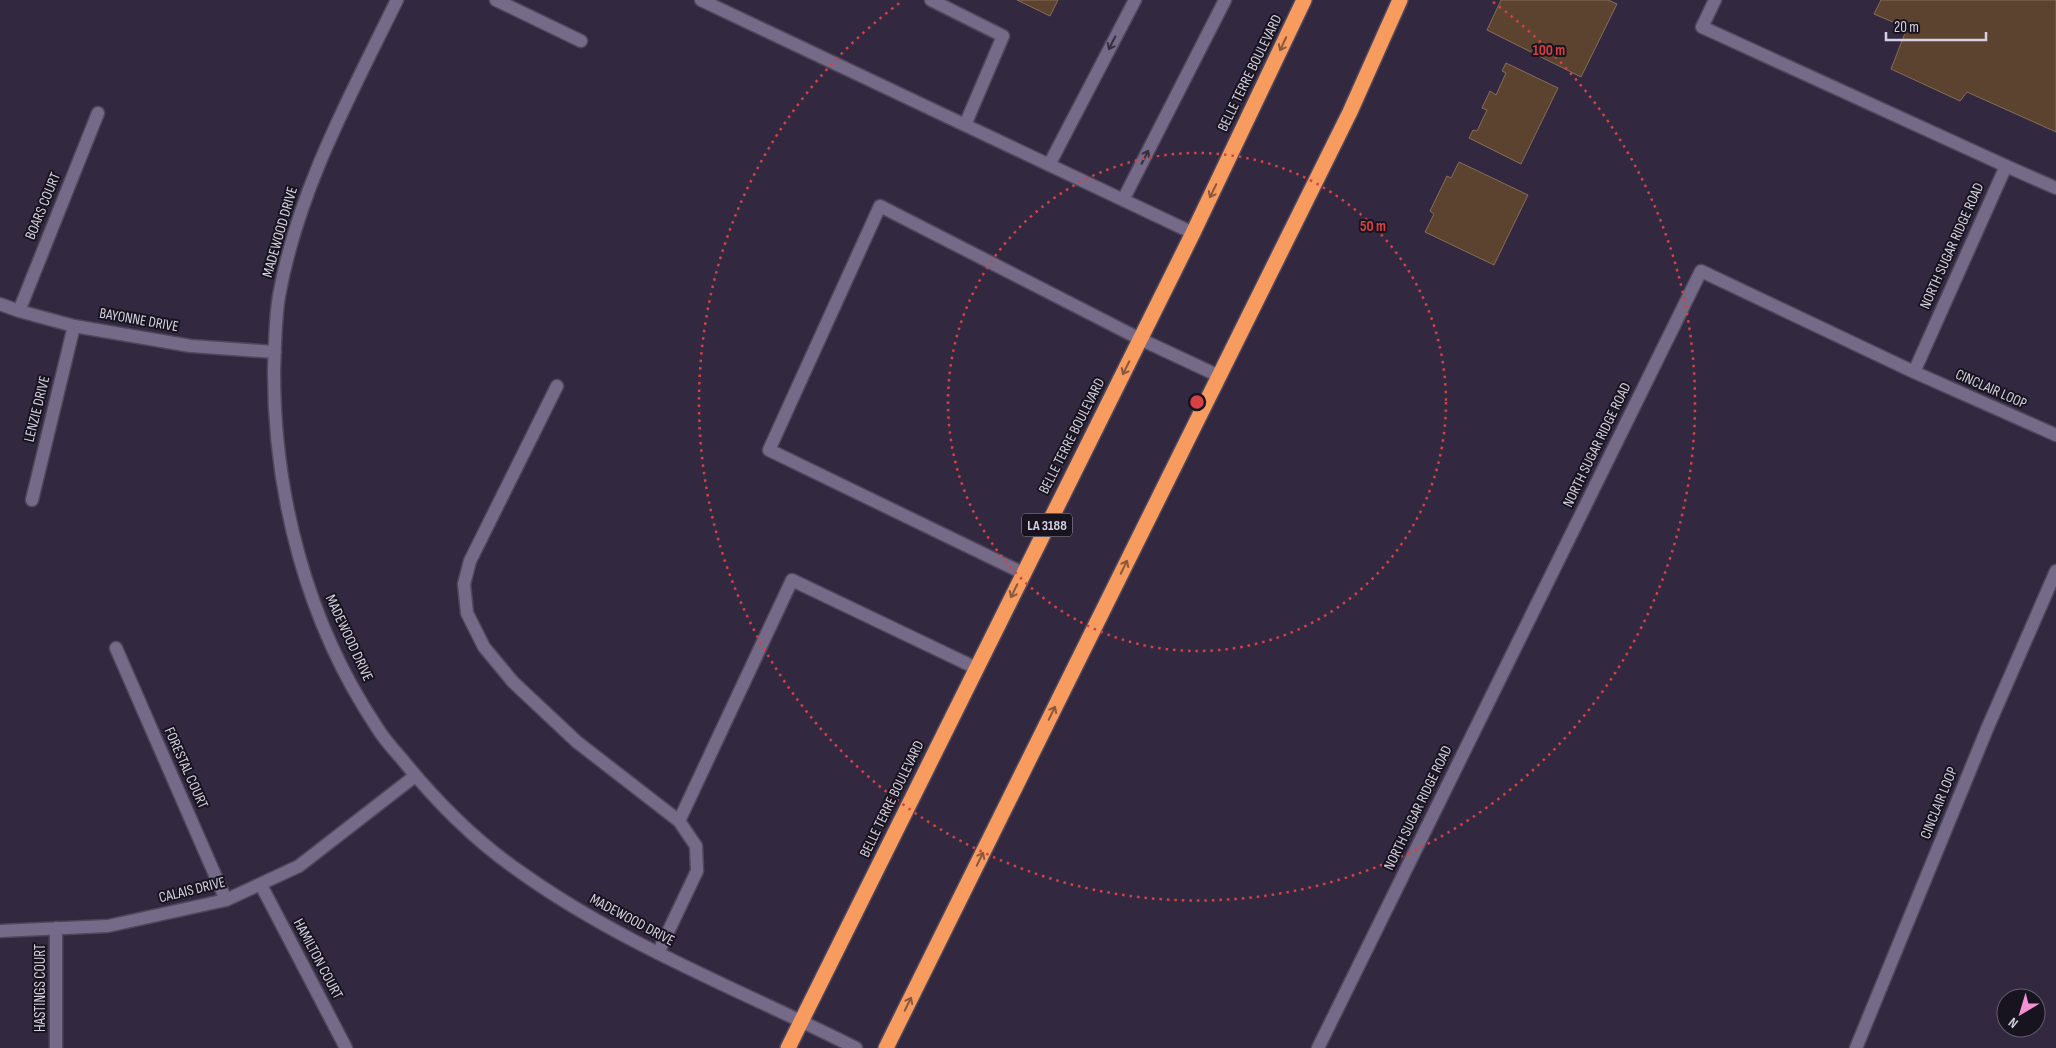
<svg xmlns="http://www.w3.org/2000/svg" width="2056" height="1048" font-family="'Sofia Sans Condensed',sans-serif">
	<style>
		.building { fill: #5b4330; stroke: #876c59 }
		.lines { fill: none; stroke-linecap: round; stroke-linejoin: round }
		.lane-casing { stroke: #4f475b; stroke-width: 15 }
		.street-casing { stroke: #4f475b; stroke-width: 15 }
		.highway-casing { stroke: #4f475b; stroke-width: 18 }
		.lane { stroke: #756b88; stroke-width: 12 }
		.street { stroke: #756b88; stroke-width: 12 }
		.highway { stroke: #f79b5e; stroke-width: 15 }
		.oneway { stroke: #342e3e }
		.oneway2 { stroke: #88583e }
		.ring { fill: none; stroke: #d64144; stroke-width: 2.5; stroke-dasharray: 2.5 5 }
		.labels { text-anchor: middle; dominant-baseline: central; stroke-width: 4; stroke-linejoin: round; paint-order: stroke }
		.shield { fill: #18141f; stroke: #9d98a7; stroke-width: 1 }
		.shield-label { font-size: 14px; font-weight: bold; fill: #d6d1e1 }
		.street-label { font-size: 15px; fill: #d6d1e1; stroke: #18141f }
		.centre { fill: #d64144; stroke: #18141f; stroke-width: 2.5 }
		.ring-label { font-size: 15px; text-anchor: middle; font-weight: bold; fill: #d64144; stroke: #18141f; stroke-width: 4; stroke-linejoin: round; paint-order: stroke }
	</style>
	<rect width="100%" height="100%" fill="#322941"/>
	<path class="building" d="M1017 0H1058L1050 16Z
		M1501 0H1608L1617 4 1581 77 1487 30Z
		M1881 0H2056V132L1967 92 1960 101 1891 69 1907 28 1874 14Z
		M1506 63 1558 88 1521 164 1469 138 1473 130 1477 131 1487 110 1482 108 1490 91 1496 95 1506 73 1502 71Z
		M1459 162 1528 195 1494 265 1425 232 1434 214 1430 211 1447 176 1451 178Z"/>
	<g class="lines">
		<defs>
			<path id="lane" d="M701 0 1193 233
				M931 0 1003 36 965 125
				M1715 0 1702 27 2006 166
				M1049 165 1135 0
				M1123 200 1225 0
				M557 386 470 561 464 584 467 613 484 647 513 682 577 742 679 821
				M1023 573 769 450 880 206 1140 339 1219 376
				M658 953 697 871 696 846 679 821 792 580 976 668"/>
			<path id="street" d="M397 0C350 96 298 190 279 296 275 320 275 347 274 371 274 496 307 622 376 726 383 738 392 748 401 758 435 800 474 840 519 871 622 945 743 991 856 1048
				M496 0 581 41
				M0 304 19 311 74 326 191 346 275 352
				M19 311 98 113
				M1914 372 2006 166 2056 188
				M32 500 74 326
				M116 648 226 900
				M261 885 346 1048
				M0 931 108 926 226 900 299 866 415 776
				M56 1048V928
				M1318 1048 1701 271 1914 372 2056 435
				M1856 1048 1987 729 2056 571"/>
			<path id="highway" d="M788 1048 1193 233 1304 0
				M886 1048 1350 112 1400 0"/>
		</defs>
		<use href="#lane" class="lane-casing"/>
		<use href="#street" class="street-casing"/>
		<use href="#highway" class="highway-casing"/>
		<use href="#lane" class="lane"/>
		<use href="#street" class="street"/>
		<use href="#highway" class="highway"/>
	</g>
	<defs><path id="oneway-shaft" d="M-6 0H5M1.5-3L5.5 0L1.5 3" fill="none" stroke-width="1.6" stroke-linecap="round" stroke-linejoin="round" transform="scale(1.25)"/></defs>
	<g class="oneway">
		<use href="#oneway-shaft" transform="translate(1112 43) rotate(117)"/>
		<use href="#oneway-shaft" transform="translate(1145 157) rotate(-63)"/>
	</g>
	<g class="oneway2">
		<use href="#oneway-shaft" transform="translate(1283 44) rotate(115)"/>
		<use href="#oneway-shaft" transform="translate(1213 191) rotate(116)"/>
		<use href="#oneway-shaft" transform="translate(1126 368) rotate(117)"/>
		<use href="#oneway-shaft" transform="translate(1124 567) rotate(-64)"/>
		<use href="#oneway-shaft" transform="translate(1014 591) rotate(116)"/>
		<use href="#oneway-shaft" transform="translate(1052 713) rotate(-64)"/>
		<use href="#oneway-shaft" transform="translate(980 859) rotate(-64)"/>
		<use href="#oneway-shaft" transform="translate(908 1004) rotate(-64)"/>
	</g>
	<g class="ring">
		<circle cx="1197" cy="402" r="249"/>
		<path d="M1493 2A498 498 0 1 1 901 2"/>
	</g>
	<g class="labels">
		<rect class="shield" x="1022" y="513.5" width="50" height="23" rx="4"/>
		<g class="shield-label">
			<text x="1047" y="525">LA 3188</text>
		</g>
		<g class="street-label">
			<text transform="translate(1250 73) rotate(-64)">BELLE TERRE BOULEVARD</text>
			<text transform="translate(43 206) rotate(-68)">BOARS COURT</text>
			<text transform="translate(280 232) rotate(-74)">MADEWOOD DRIVE</text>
			<text transform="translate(1952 246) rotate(-66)">NORTH SUGAR RIDGE ROAD</text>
			<text transform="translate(139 320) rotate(10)">BAYONNE DRIVE</text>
			<text transform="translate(1991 389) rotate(24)">CINCLAIR LOOP</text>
			<text transform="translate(37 409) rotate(-76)">LENZIE DRIVE</text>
			<text transform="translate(1072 436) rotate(-63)">BELLE TERRE BOULEVARD</text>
			<text transform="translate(1597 445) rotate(-64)">NORTH SUGAR RIDGE ROAD</text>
			<text transform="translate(349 638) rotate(65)">MADEWOOD DRIVE</text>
			<text transform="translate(186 768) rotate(66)">FORESTAL COURT</text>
			<text transform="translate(892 799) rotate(-64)">BELLE TERRE BOULEVARD</text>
			<text transform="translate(1939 803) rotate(-68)">CINCLAIR LOOP</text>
			<text transform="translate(1418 808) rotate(-64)">NORTH SUGAR RIDGE ROAD</text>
			<text transform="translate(192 890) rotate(-14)">CALAIS DRIVE</text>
			<text transform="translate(632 920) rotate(28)">MADEWOOD DRIVE</text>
			<text transform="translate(318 959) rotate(62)">HAMILTON COURT</text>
			<text transform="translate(40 988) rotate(-90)">HASTINGS COURT</text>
		</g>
	</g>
	<circle cx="1197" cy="402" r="8" class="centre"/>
	<g class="ring-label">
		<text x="1549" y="55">100 m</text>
		<text x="1373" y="231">50 m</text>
	</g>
	<g transform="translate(2021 1013) rotate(218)"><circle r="24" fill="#18141f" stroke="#64606d"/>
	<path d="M0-4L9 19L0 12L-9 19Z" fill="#f491d4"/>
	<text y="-8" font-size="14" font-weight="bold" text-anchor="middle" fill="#d6d1e1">N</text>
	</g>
	<path d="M1886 32v8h100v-8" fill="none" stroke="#d6d1e1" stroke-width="2.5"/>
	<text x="1894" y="32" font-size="15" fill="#d6d1e1" stroke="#18141f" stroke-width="4" paint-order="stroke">20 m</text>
</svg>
